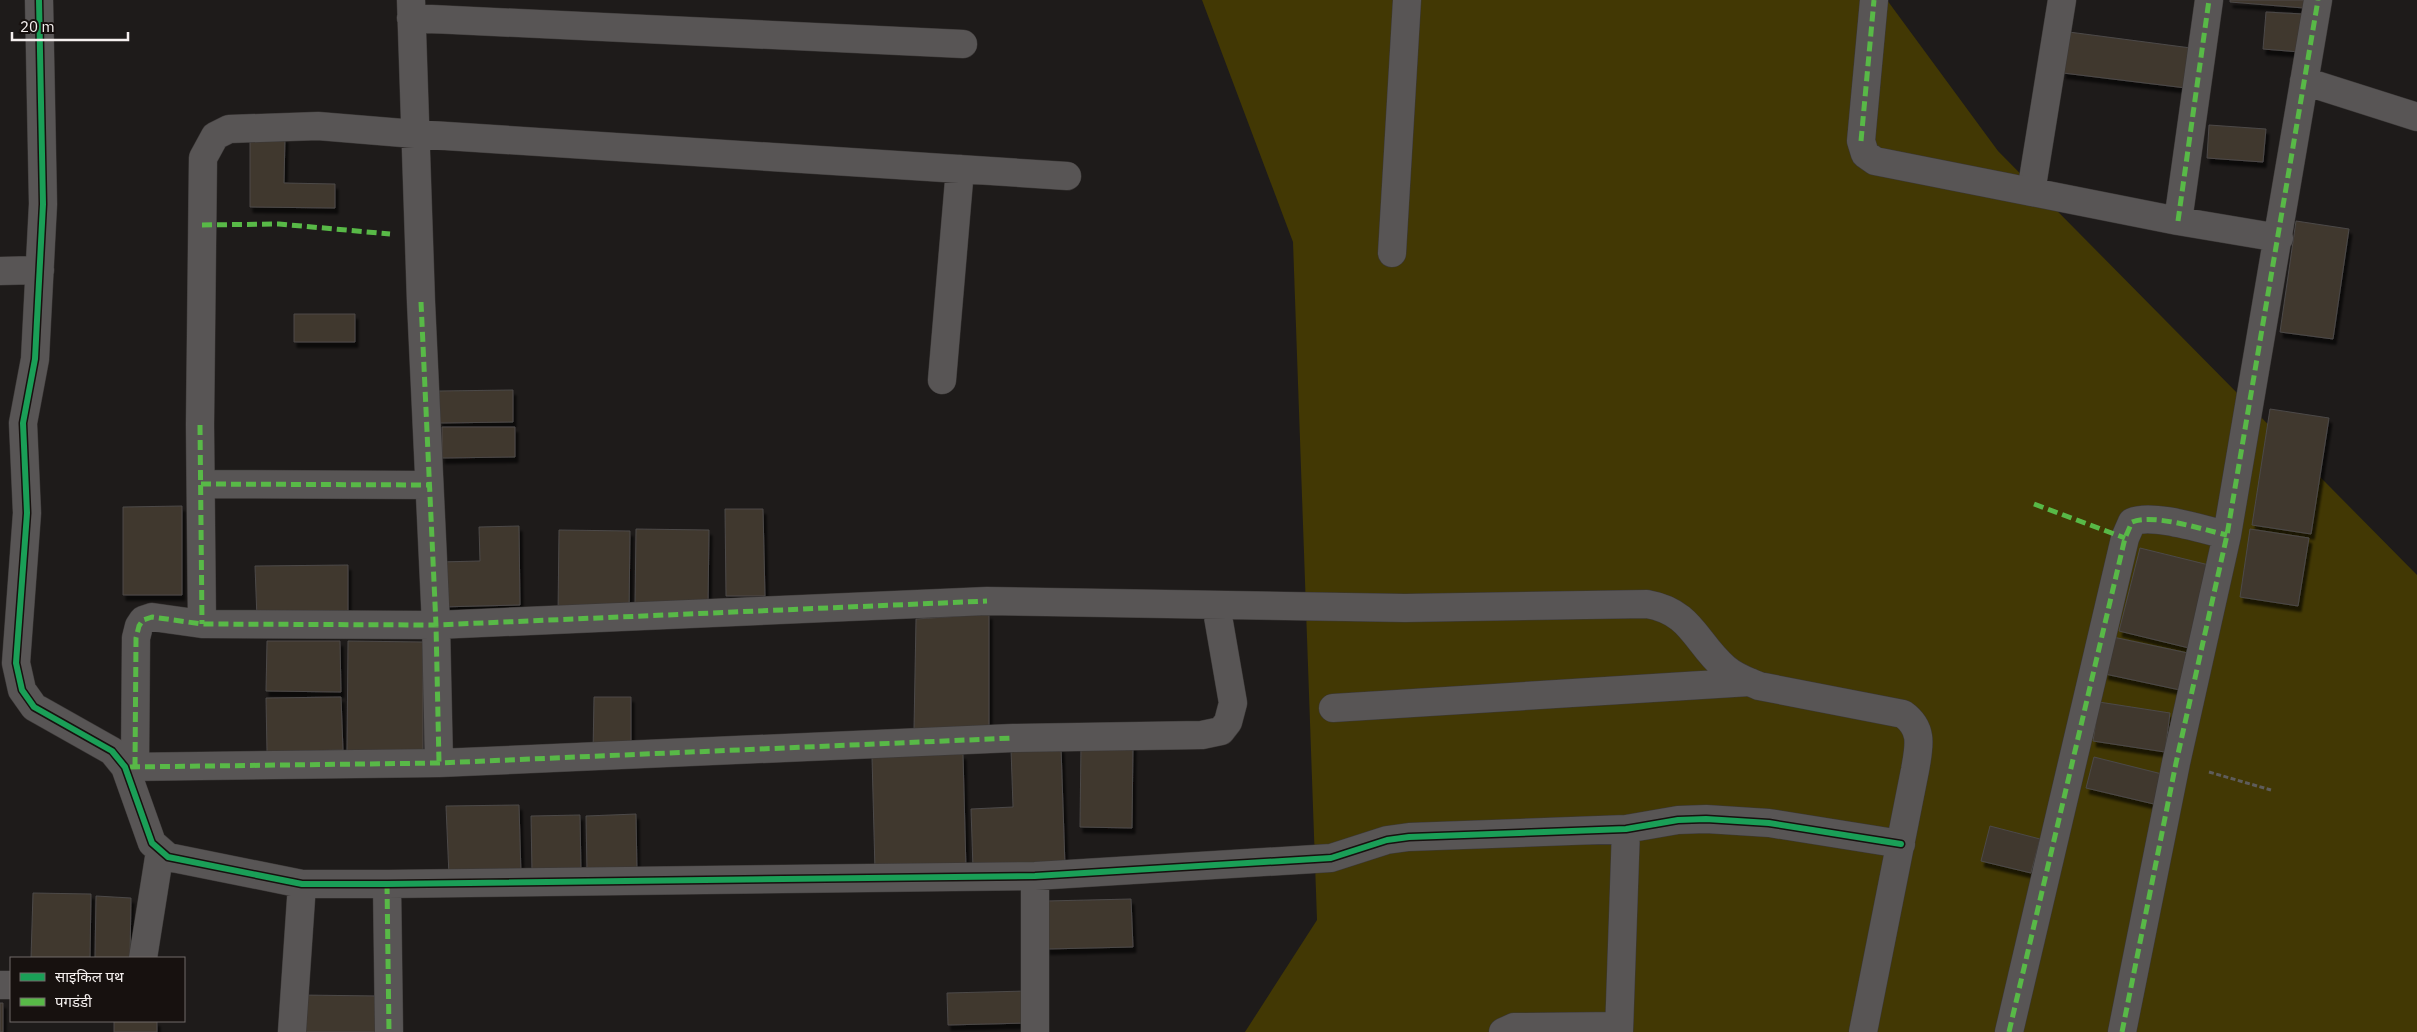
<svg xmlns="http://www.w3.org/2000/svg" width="2417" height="1032" font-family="'IBM Plex Sans','Noto Sans Devanagari',sans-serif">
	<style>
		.green { fill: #423804 }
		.building { fill: #40382f; stroke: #4c4948; filter: url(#shadow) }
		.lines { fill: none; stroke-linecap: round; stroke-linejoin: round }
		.street-casing { stroke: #3b3837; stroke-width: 29 }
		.path { stroke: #5e5c5b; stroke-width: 3; stroke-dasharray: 5 2.5; stroke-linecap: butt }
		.street { stroke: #585555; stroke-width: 28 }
		.quiet { stroke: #58b947; stroke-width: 5; stroke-dasharray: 10 5; stroke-linecap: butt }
		.cycleway-casing { stroke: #17110f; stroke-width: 9 }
		.cycleway { stroke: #1a9f57; stroke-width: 6 }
	</style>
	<defs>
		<filter id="shadow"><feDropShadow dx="3" dy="5.5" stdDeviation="1" flood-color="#0009"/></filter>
	</defs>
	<rect width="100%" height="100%" fill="#1e1b1a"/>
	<path class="green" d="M1202 0H1887L1998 151 2417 575V1032H1245L1317 920 1293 242Z"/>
	<path class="building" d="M2230 0H2304V8L2230 2Z
		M2266 12 2303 14 2300 52 2263 49Z
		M2069 32 2191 48 2186 88 2063 73Z
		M2209 125 2266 129 2263 162 2207 158Z
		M250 137H285L284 183 335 184V208L250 207Z
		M2296 221 2349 229 2333 339 2280 332Z
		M294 314H355V342H294Z
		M513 390V422L440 423 439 391Z
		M2270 409 2329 418 2311 534 2252 525Z
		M442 427H515V457L442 458Z
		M182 506V595H123V507Z
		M725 509H763L765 596H726Z
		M519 526 520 605 440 607 439 562 480 561 479 527Z
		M636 529 709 530 708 606 635 605Z
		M2250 529 2309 538 2298 606 2240 597Z
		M559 530 630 531 629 615 558 614Z
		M2140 548 2209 565 2189 648 2119 631Z
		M348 565V617L257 619 255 566Z
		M989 614V730L914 729 916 619Z
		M2113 637 2188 653 2180 690 2105 674Z
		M267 641H340L341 692 266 691Z
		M348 641 423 642V752L347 751Z
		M341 697 343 750 267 752 266 698Z
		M594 697H631V753H593Z
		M2099 702 2170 713 2165 752 2093 741Z
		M1081 743 1133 744 1132 828 1080 827Z
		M1061 747 1065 866 973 869 971 809 1013 807 1011 749Z
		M963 754 966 869 875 871 872 757Z
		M2094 757 2166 775 2158 805 2086 788Z
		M519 805 521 874 449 876 446 806Z
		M636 814 637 873H587L586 816Z
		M580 815 581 872 532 873 531 816Z
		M1990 826 2040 839 2031 873 1981 861Z
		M33 893 91 894 90 958H31Z
		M96 896 131 898 130 958H95Z
		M1131 899 1133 947 1047 949 1046 901Z
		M1027 991 1028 1023 948 1025 947 993Z
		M300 995 380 996V1032H299Z
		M0 1003H3V1032H0Z
		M114 1021H157V1032H114Z"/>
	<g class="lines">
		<defs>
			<path id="street" d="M39 0 43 204 35 359 23 423 27 513 16 663 22 690 34 707 112 751 125 767 152 843 168 857 302 884H387L1035 876 1331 858 1387 840 1409 837 1626 829 1678 820 1706 819 1769 823 1901 844
				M411 0 421 302 436 625 439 763
				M1874 0 1861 141 1865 154 1875 161 2178 221 2279 238
				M411 18 963 44
				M2304 81 2417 117
				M2031 192 2062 0
				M2178 221 2209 0
				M1392 253 1407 0
				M0 271 40 270
				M942 380 960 169
				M201 484 428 485
				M202 624 200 425 203 158 215 136 229 129 318 126 415 134 1067 176
				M1333 708 1750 682
				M125 767 439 763 1013 738 1202 735 1221 731 1228 722 1233 703 1216 605
				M135 767 136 638 139 626 143 620 152 617 202 624 436 625 987 601 1405 608 1647 604C1692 612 1695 642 1725 668 1735 677 1747 681 1759 686L1903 714C1924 729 1919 747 1915 770L1863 1032
				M1035 876V1032
				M387 884 389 1032
				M143 958 160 851
				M0 985H11
				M292 1032 302 884
				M1503 1032 1514 1027 1619 1026
				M1619 1032 1626 829
				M2009 1032 2125 538 2132 522C2153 513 2204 530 2227 535
				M2122 1032 2176 763 2227 535 2318 0"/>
		</defs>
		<use href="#street" class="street-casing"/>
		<path class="path" d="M2209 772 2271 790"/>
		<use href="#street" class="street"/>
		<path class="quiet" d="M1861 141 1874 0
			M2178 221 2209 0
			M202 225 279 224 390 234
			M421 302 436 625 439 763
			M200 425 202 624
			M201 484 428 485
			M2034 504 2125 538
			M130 767 439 763 1013 738
			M135 767 136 638 139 626 143 620 152 617 202 624 436 625 987 601
			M387 884 389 1032
			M2009 1032 2125 538 2132 522C2153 513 2204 530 2227 535
			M2122 1032 2176 763 2227 535 2318 0"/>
		<defs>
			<path id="cycleway" d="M39 0 43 204 35 359 23 423 27 513 16 663 22 690 34 707 112 751 125 767 152 843 168 857 302 884H387L1035 876 1331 858 1387 840 1409 837 1626 829 1678 820 1706 819 1769 823 1901 844"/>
		</defs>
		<use href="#cycleway" class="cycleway-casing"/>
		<use href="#cycleway" class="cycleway"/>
	</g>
	<rect x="10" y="957" width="175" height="65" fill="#17110f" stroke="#706a69"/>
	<rect x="20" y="973" width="25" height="8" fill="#1a9f57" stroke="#706a69"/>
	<text x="55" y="982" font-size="15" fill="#f5f0ef">साइकिल पथ</text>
	<rect x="20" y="998" width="25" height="8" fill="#58b947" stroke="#706a69"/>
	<text x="55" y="1007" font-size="15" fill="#f5f0ef">पगडंडी</text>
	<path d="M12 32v8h116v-8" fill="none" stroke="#f5f0ef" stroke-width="2.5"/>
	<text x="20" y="32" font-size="15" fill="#f5f0ef" stroke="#17110f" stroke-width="4" paint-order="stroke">20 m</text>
</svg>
